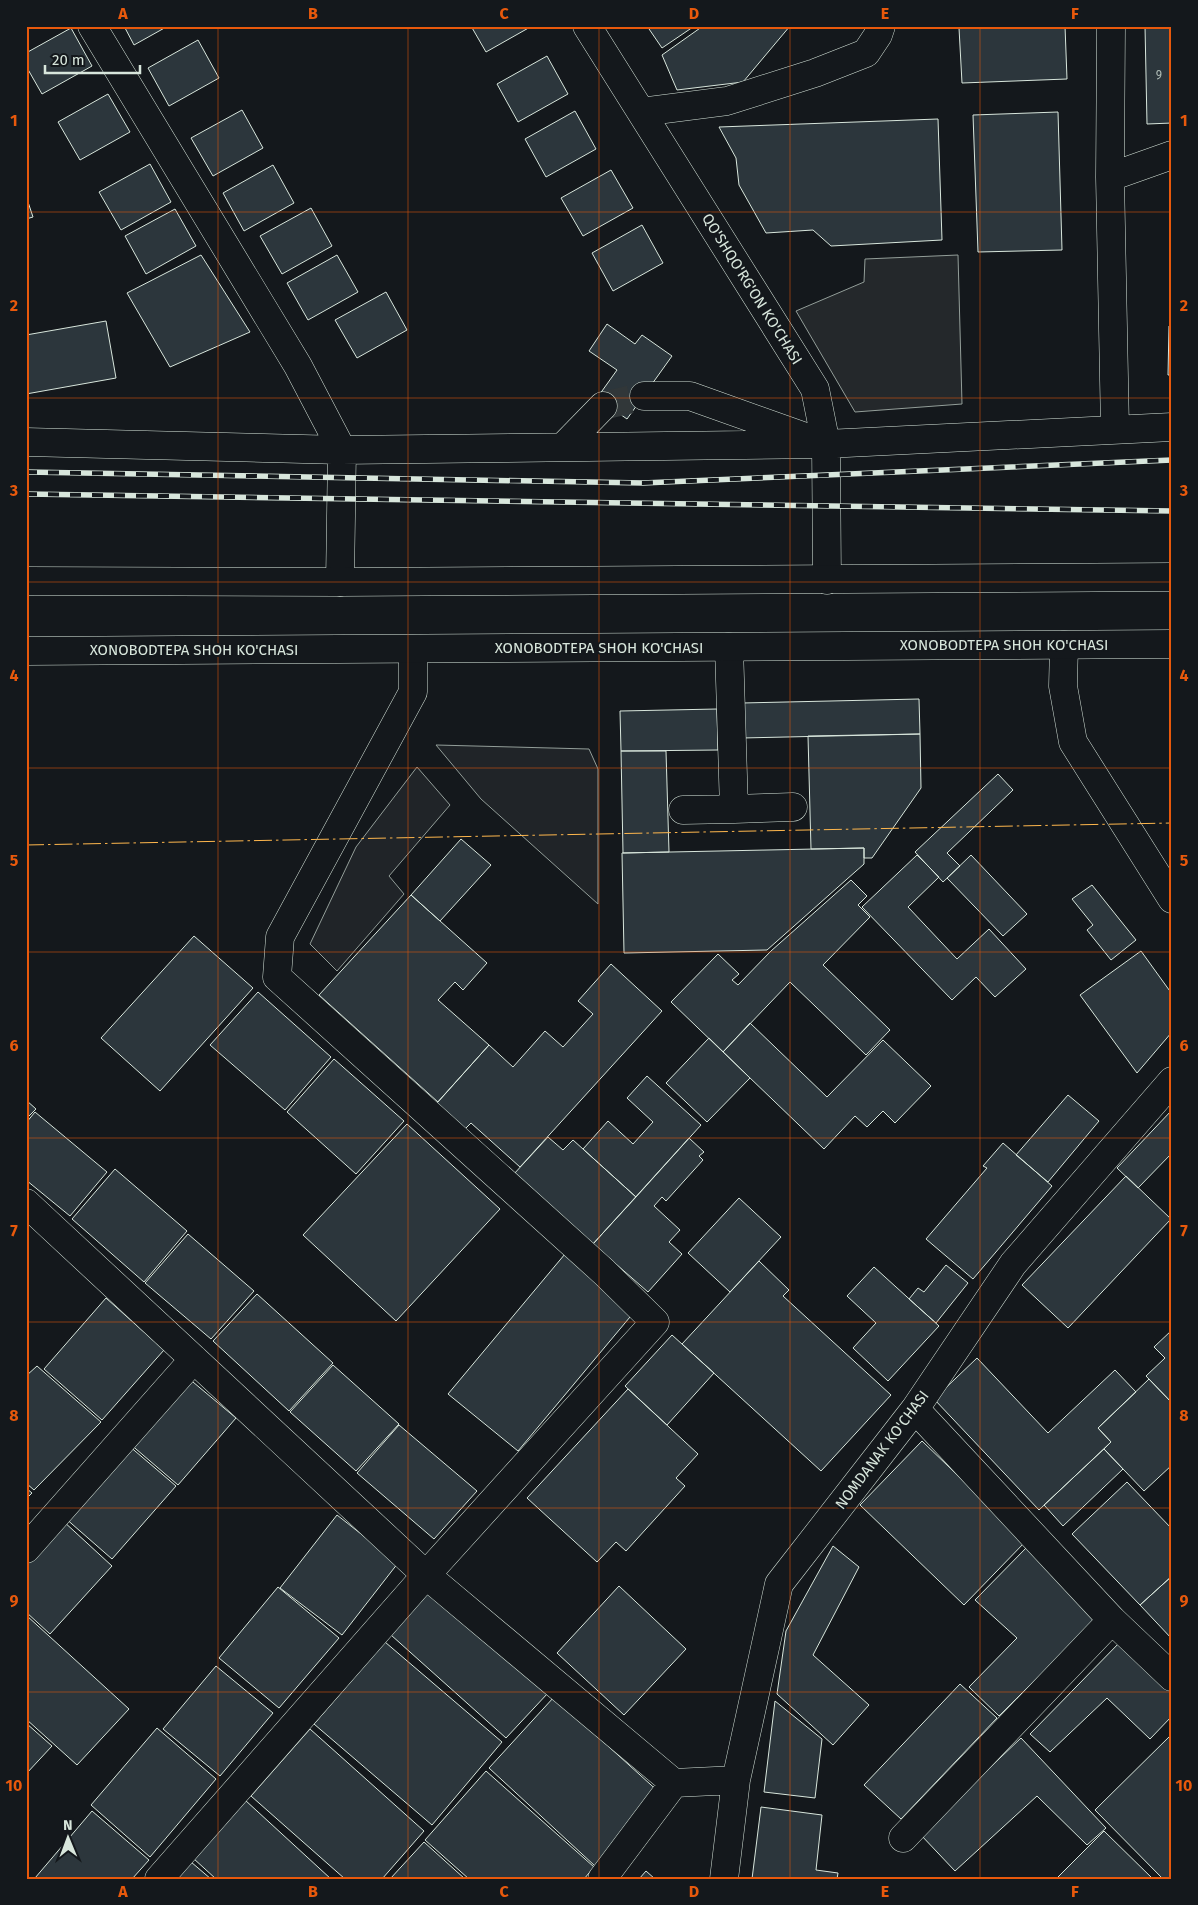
<svg xmlns="http://www.w3.org/2000/svg" width="1198" height="1905" font-family="'Fira Sans',sans-serif">
	<style>
		.green { fill: #202428; stroke: #939e99 }
		.parking { fill: #24282b; stroke: #939e99 }
		.building { fill: #2c363c; stroke: #d8e6dc }
		.lines { fill: none; stroke-linecap: round; stroke-linejoin: round }
		.minor-tunnel { stroke: #313739; stroke-width: 28; stroke-dasharray: 28 14; stroke-linecap: butt }
		.minor-casing { stroke: #d8e6dc; stroke-width: 29 }
		.highway-casing { stroke: #d8e6dc; stroke-width: 29 }
		.minor { stroke: #14181c; stroke-width: 28 }
		.highway { stroke: #14181c; stroke-width: 28 }
		.rail-casing { stroke: #d8e6dc; stroke-width: 5.5 }
		.rail { stroke: #14181c; stroke-width: 4; stroke-dasharray: 11; stroke-linecap: butt }
		.power { stroke: #ffb74d; stroke-width: 1; stroke-dasharray: 18 4 2.5 4; stroke-linecap: butt }
		.grid { fill: none; stroke: #e8590c; stroke-width: 1; stroke-opacity: 0.55 }
		.labels { text-anchor: middle; dominant-baseline: central; stroke-width: 4; stroke-linejoin: round; paint-order: stroke }
		.number-label { font-size: 12px; fill: #adbab4 }
		.street-label { font-size: 15px; fill: #d8e6dc; stroke: #14181c }
		.neatline { fill: none; stroke: #e8590c; stroke-width: 2 }
		.grid-label { font-size: 16px; text-anchor: middle; font-weight: bold; fill: #e8590c }
	</style>
	<rect width="100%" height="100%" fill="#14181c"/>
	<path class="green" d="M436 745 589 749 598 769V904L481 799Z
		M417 767 450 805 389 876 404 894 337 971 310 944 356 847Z"/>
	<path class="parking" d="M958 255 962 404 855 412 796 311 864 282 865 259Z"/>
	<path class="building" d="M124 26H168L134 45Z
		M471 26H532L486 52Z
		M647 26H692L693 27 662 48Z
		M703 26H790L743 82 677 90 662 55Z
		M990 26H1065L1067 79 962 83 959 28Z
		M1145 26H1172V123L1147 124Z
		M71 28 92 66 42 94 26 66V53Z
		M198 40 219 78 169 106 148 68Z
		M547 56 568 94 518 122 497 84Z
		M108 94 130 132 80 160 58 122Z
		M242 110 263 148 213 176 191 138Z
		M575 111 596 149 546 177 525 139Z
		M1058 112 1062 250 978 252 973 115Z
		M938 119 942 240 831 246 813 230 766 233 739 185 736 158 719 127Z
		M150 164 171 202 121 230 99 192Z
		M273 165 294 203 244 231 223 193Z
		M611 170 633 208 583 236 561 198Z
		M26 196 33 217 26 219Z
		M311 208 332 246 282 274 260 236Z
		M175 209 196 246 146 274 125 236Z
		M642 225 663 263 613 291 592 253Z
		M201 255 250 332 170 367 127 293Z
		M337 255 358 292 308 320 287 283Z
		M386 292 407 330 357 358 335 320Z
		M106 321 116 378 26 394V335Z
		M607 324 635 344 642 335 672 356 627 419 597 398 617 370 589 351Z
		M1169 326H1172V375H1168Z
		M919 699 920 734 742 738V703Z
		M717 709 718 750 621 751 620 711Z
		M920 734 921 788 872 858H864V848L811 849 808 736Z
		M621 751H666L669 852 623 853Z
		M998 774 1013 790 947 853 960 866 943 882 915 852Z
		M461 839 491 865 440 921 411 895Z
		M864 848V864L767 950 624 953 622 853Z
		M917 855 939 877 908 907 957 959 989 929 1026 969 995 997 976 977 952 1000 862 907Z
		M971 855 1027 914 1003 936 947 878Z
		M851 880 867 896 858 905 870 917 823 965 890 1030 866 1055 790 982 723 1052 671 1002 718 954 739 974 732 980 738 985 771 951Z
		M1092 885 1136 940 1111 960 1087 930 1093 925 1072 899Z
		M411 895 487 963 463 990 455 982 438 1000 489 1045 438 1102 319 995Z
		M194 936 253 988 160 1091 101 1038Z
		M1141 951 1172 994V1032L1137 1073 1080 995Z
		M611 964 662 1011 520 1167 471 1123 464 1130 435 1105 489 1045 513 1067 545 1031 563 1047 593 1014 578 1001Z
		M258 992 331 1057 285 1110 210 1045Z
		M750 1023 827 1097 883 1040 931 1086 895 1123 883 1111 867 1127 855 1116 824 1149 723 1052Z
		M709 1038 750 1078 707 1122 666 1083Z
		M334 1059 404 1121 356 1174 287 1112Z
		M647 1076 701 1125 636 1197 583 1149 608 1121 633 1144 653 1122 627 1098Z
		M1068 1095 1099 1121 1048 1182 1016 1155Z
		M26 1100 36 1109 26 1119Z
		M1172 1110V1153L1138 1188 1117 1168Z
		M35 1112 107 1172 70 1216 26 1180V1123Z
		M407 1124 500 1209 396 1321 303 1235Z
		M548 1137 563 1150 573 1140 636 1197 592 1245 513 1175Z
		M689 1138 704 1152 699 1156 703 1160 666 1201 662 1197 654 1206 680 1230 669 1242 682 1254 648 1292 593 1244Z
		M1003 1143 1052 1186 973 1279 926 1239 987 1168 983 1166Z
		M115 1169 187 1231 144 1282 72 1219Z
		M1126 1176 1171 1219 1068 1328 1022 1285Z
		M739 1198 781 1237 730 1292 688 1253Z
		M188 1234 254 1291 211 1339 145 1283Z
		M565 1254 635 1311 518 1451 448 1394Z
		M759 1261 789 1290 783 1296 891 1395 821 1471 682 1344Z
		M946 1265 968 1283 936 1323 909 1299 918 1288 924 1292Z
		M874 1267 939 1326 888 1381 853 1348 876 1323 847 1296Z
		M257 1294 333 1363 289 1411 213 1341Z
		M106 1298 164 1350 102 1420 44 1369Z
		M1172 1330V1403L1146 1376 1165 1358 1154 1347Z
		M672 1335 714 1373 667 1425 625 1386Z
		M977 1358 1048 1433 1115 1370 1136 1392 1098 1428 1111 1442 1039 1510 934 1399Z
		M333 1365 399 1424 356 1471 290 1412Z
		M37 1366 101 1422 34 1490 26 1483V1376Z
		M187 1377 236 1418 178 1485 129 1443Z
		M1149 1379 1172 1403V1465L1144 1491 1104 1449 1111 1442 1098 1428Z
		M628 1389 698 1454 676 1478 685 1486 626 1551 616 1542 597 1562 527 1498Z
		M399 1425 477 1491 434 1539 357 1473Z
		M922 1441 1026 1541 964 1605 860 1505Z
		M128 1445 176 1486 112 1559 64 1517Z
		M1104 1449 1123 1469 1063 1526 1044 1505Z
		M1127 1482 1172 1529V1576L1140 1605 1072 1534Z
		M26 1488 32 1493 26 1499Z
		M337 1515 398 1563 342 1635 280 1588Z
		M62 1520 112 1566 50 1634 26 1612V1559Z
		M833 1546 859 1567 813 1655 869 1705 833 1745 777 1694 786 1631Z
		M1028 1546 1099 1616 999 1716 969 1687 1017 1638 975 1600Z
		M1172 1576V1639L1140 1605Z
		M619 1586 686 1649 624 1715 557 1653Z
		M278 1587 339 1638 279 1708 219 1658Z
		M432 1589 548 1693 506 1738 391 1635Z
		M26 1615 129 1709 77 1765 26 1719Z
		M1123 1639 1172 1687V1716L1150 1739 1107 1698 1050 1752 1030 1734Z
		M385 1642 502 1742 432 1825 314 1724Z
		M216 1666 273 1713 220 1776 163 1729Z
		M960 1684 997 1718 901 1819 864 1785Z
		M554 1697 661 1794 595 1866 489 1768Z
		M775 1701 822 1739 815 1798 764 1792Z
		M26 1723 52 1746 26 1774Z
		M157 1728 216 1779 150 1857 91 1805Z
		M310 1729 424 1831 382 1879H345L251 1796Z
		M1172 1734V1879H1163L1095 1810Z
		M1021 1738 1106 1828 1087 1845 1037 1796 955 1871 920 1834Z
		M486 1771 594 1867 584 1879H469L425 1840Z
		M245 1800 331 1879H216L193 1858Z
		M761 1807 822 1815 816 1870 838 1873 837 1879H752Z
		M92 1811 149 1860 132 1879H36L35 1878Z
		M1104 1831 1153 1879H1056Z
		M424 1842 465 1879H390Z
		M191 1862 211 1879H176Z
		M646 1871 655 1879H639Z"/>
	<g class="lines">
		<path class="minor-tunnel" d="M603 406 644 396"/>
		<defs>
			<path id="minor" d="M92 26 298 366 342 450 340 582
				M587 26 815 389 826 444 827 580
				M1111 26 1110 177 1115 429
				M641 112 727 101 815 73 866 53 878 35 881 26
				M1110 177 1172 155
				M644 396H690L808 438
				M26 442 342 450 826 444 1172 427
				M563 447 603 406
				M1064 645 1063 686 1073 742 1172 899
				M729 647 734 809 793 807
				M683 810 734 809
				M26 1203 426 1575 674 1783 736 1780
				M915 1409 1112 1620 1172 1677
				M26 1549 194 1359
				M903 1838 1112 1620
				M159 1879 426 1575 655 1322 604 1272 277 977 280 937 413 692V649
				M602 1879 674 1783
				M724 1879 736 1780 779 1584 915 1409 1013 1264 1172 1081"/>
			<path id="highway" d="M26 581 340 582 1172 577
				M26 651 1172 644"/>
		</defs>
		<use href="#minor" class="minor-casing"/>
		<use href="#highway" class="highway-casing"/>
		<use href="#minor" class="minor"/>
		<use href="#highway" class="highway"/>
		<defs>
			<path id="rail" d="M26 472 643 483 1172 460
				M26 494 1172 511"/>
		</defs>
		<use href="#rail" class="rail-casing"/>
		<use href="#rail" class="rail"/>
		<path class="power" d="M26 845 1172 823"/>
	</g>
	<path class="grid" d="M218 26V1879M408 26V1879M599 26V1879M790 26V1879M980 26V1879M26 212H1172M26 398H1172M26 582H1172M26 768H1172M26 952H1172M26 1138H1172M26 1322H1172M26 1508H1172M26 1692H1172"/>
	<g class="labels">
		<g class="number-label">
			<text x="1159" y="75">9</text>
		</g>
		<g class="street-label">
			<text transform="translate(752 289) rotate(58)">QO'SHQO'RG'ON KO'CHASI</text>
			<text x="1004" y="645">XONOBODTEPA SHOH KO'CHASI</text>
			<text x="599" y="648">XONOBODTEPA SHOH KO'CHASI</text>
			<text x="194" y="650">XONOBODTEPA SHOH KO'CHASI</text>
			<text transform="translate(882 1450) rotate(-53)">NOMDANAK KO'CHASI</text>
		</g>
	</g>
	<rect width="1198" height="1905" fill="none" stroke="#14181c" stroke-width="55"/>
	<g transform="translate(68 1838) rotate(359)" stroke="#14181c" stroke-width="4" paint-order="stroke">
	<path d="M0-4L9 19L0 12L-9 19Z" fill="#d8e6dc"/>
	<text y="-8" font-size="14" font-weight="bold" text-anchor="middle" fill="#d8e6dc">N</text>
	</g>
	<path d="M45 65v8h95v-8" fill="none" stroke="#d8e6dc" stroke-width="2.5"/>
	<text x="52" y="65" font-size="15" fill="#d8e6dc" stroke="#14181c" stroke-width="4" paint-order="stroke">20 m</text>
	<rect x="28" y="28" width="1142" height="1850" class="neatline"/>
	<g class="grid-label">
		<text x="123" y="19">A</text>
		<text x="313" y="19">B</text>
		<text x="504" y="19">C</text>
		<text x="694" y="19">D</text>
		<text x="885" y="19">E</text>
		<text x="1075" y="19">F</text>
		<text x="14" y="126">1</text>
		<text x="1184" y="126">1</text>
		<text x="14" y="311">2</text>
		<text x="1184" y="311">2</text>
		<text x="14" y="496">3</text>
		<text x="1184" y="496">3</text>
		<text x="14" y="681">4</text>
		<text x="1184" y="681">4</text>
		<text x="14" y="866">5</text>
		<text x="1184" y="866">5</text>
		<text x="14" y="1051">6</text>
		<text x="1184" y="1051">6</text>
		<text x="14" y="1236">7</text>
		<text x="1184" y="1236">7</text>
		<text x="14" y="1421">8</text>
		<text x="1184" y="1421">8</text>
		<text x="14" y="1606">9</text>
		<text x="1184" y="1606">9</text>
		<text x="14" y="1791">10</text>
		<text x="1184" y="1791">10</text>
		<text x="123" y="1897">A</text>
		<text x="313" y="1897">B</text>
		<text x="504" y="1897">C</text>
		<text x="694" y="1897">D</text>
		<text x="885" y="1897">E</text>
		<text x="1075" y="1897">F</text>
	</g>
</svg>
